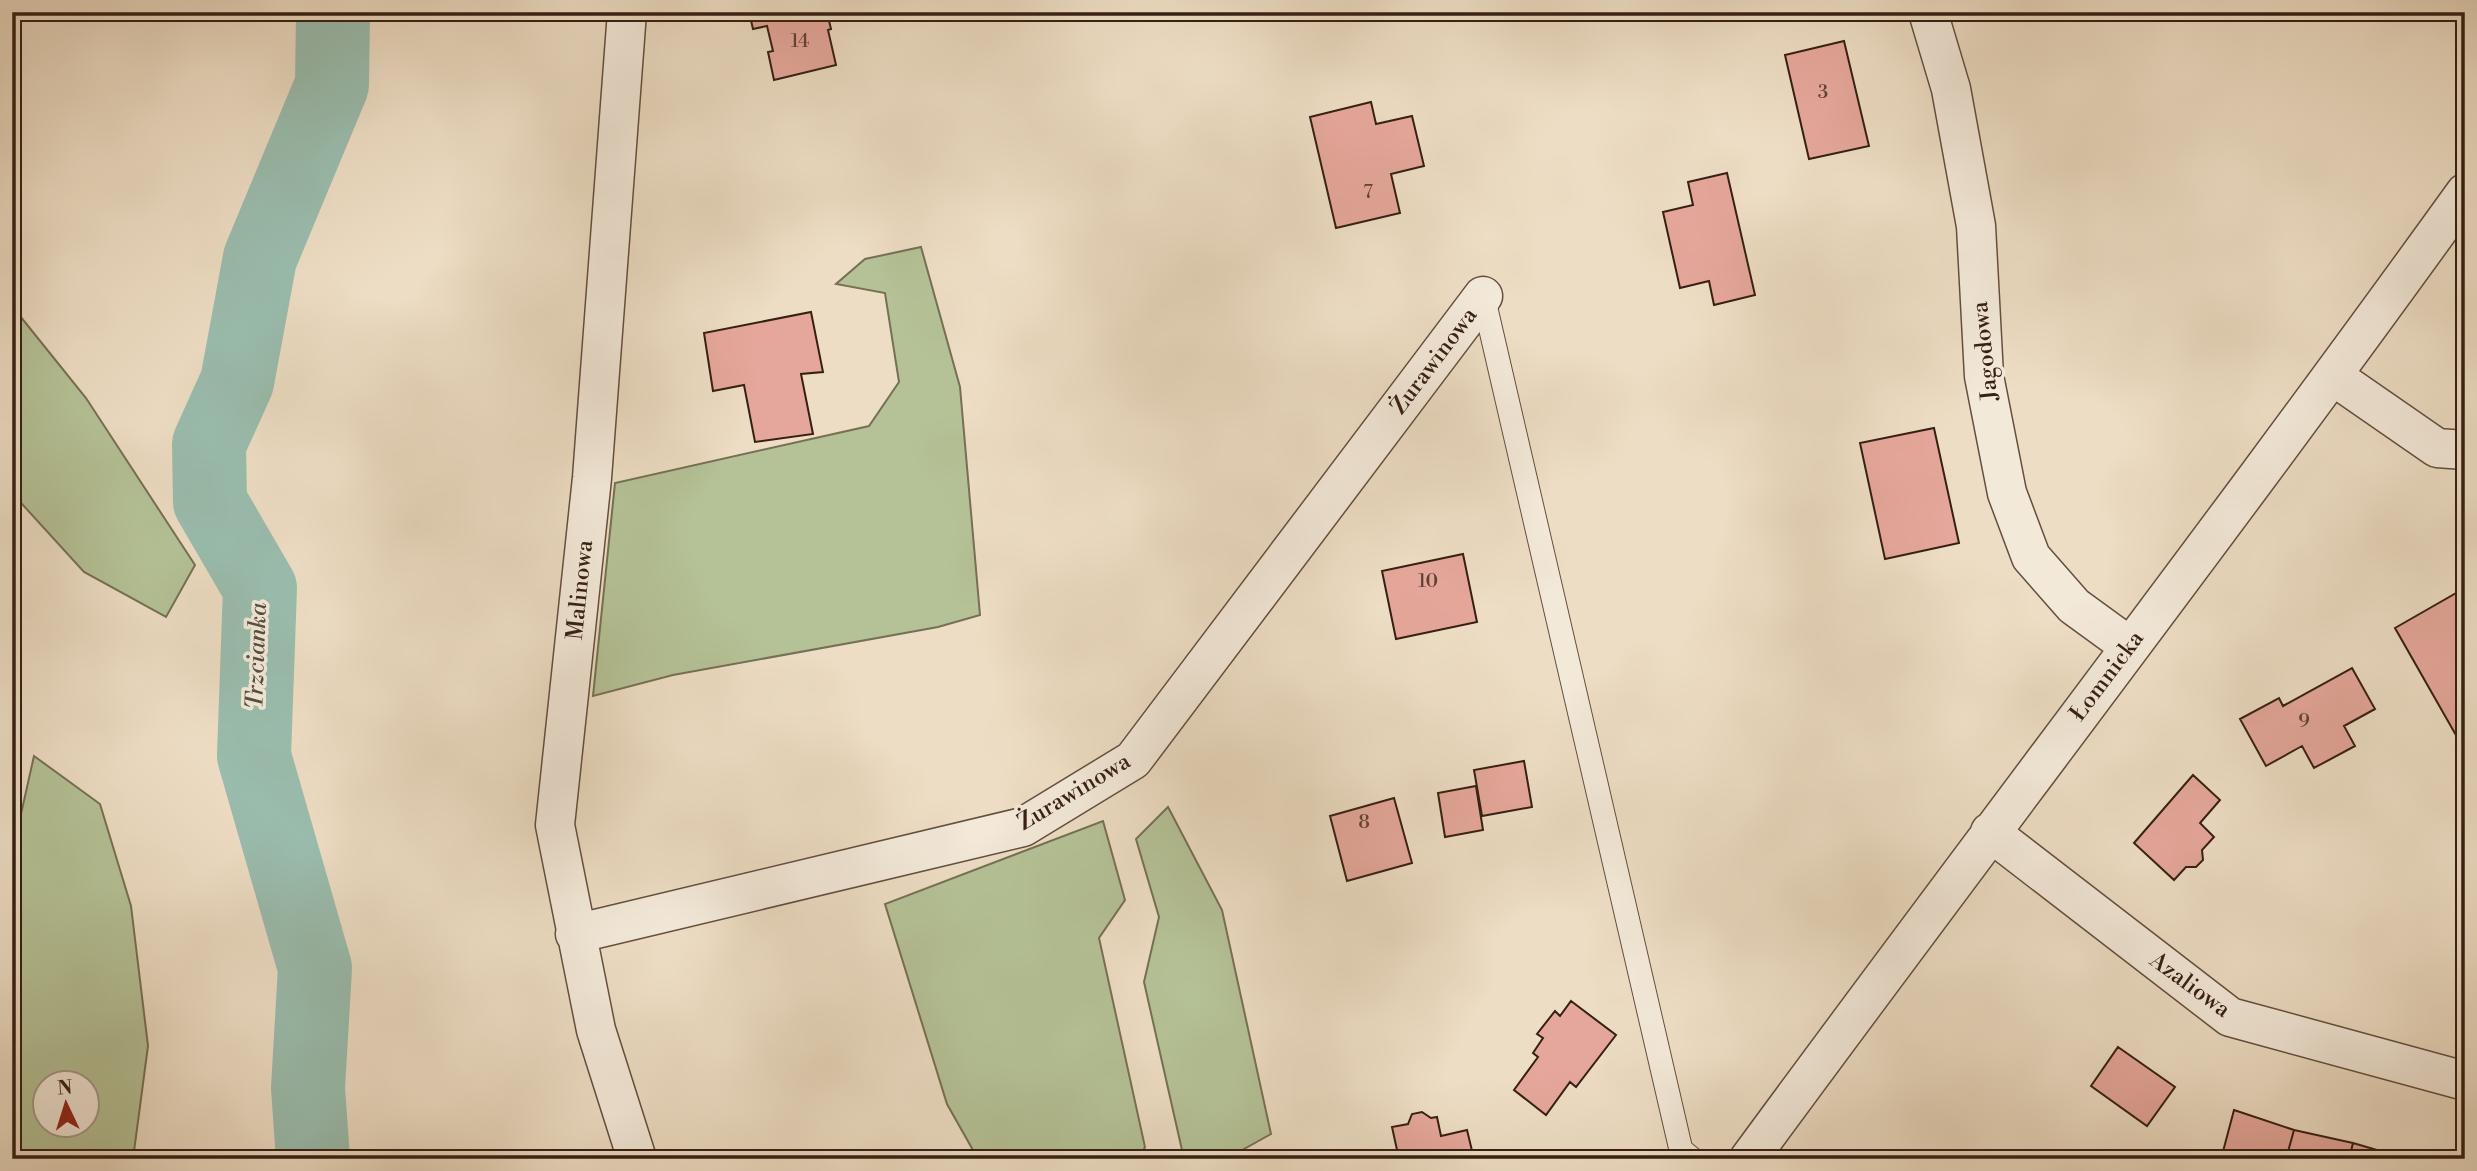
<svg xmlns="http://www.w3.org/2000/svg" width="2477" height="1171" font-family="'Libre Bodoni',serif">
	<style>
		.green { fill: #b5c297; stroke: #767055; stroke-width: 2; fill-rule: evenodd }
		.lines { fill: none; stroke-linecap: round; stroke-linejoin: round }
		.river { stroke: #9abdae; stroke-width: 74 }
		.building { fill: #e5a79b; stroke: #361f13; stroke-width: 2 }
		.lane-casing { stroke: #644e3f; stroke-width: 25 }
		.street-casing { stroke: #644e3f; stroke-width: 41 }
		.lane { stroke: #f3e9d9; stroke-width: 23 }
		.street { stroke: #f3e9d9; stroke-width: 38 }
		.labels { text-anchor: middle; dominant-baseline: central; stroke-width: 7; stroke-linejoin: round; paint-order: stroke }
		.number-label { font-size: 19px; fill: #624135 }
		.street-label { font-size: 23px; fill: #361f13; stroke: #f3e9d9 }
		.water-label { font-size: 24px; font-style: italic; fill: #544e42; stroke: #f3e9d9 }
	</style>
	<rect width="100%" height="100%" fill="#edddc4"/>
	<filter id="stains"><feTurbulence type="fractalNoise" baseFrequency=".00286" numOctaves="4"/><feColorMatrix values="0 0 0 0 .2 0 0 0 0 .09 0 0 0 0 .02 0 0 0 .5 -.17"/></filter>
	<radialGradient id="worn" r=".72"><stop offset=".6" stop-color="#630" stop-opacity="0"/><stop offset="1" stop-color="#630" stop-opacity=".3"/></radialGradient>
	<path class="green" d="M921 247 960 387 980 615 938 627 673 675 593 696 615 483 869 426 899 382 885 293 836 284 865 259Z
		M12 306 86 398 195 565 166 617 84 572 12 493Z
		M34 756 100 804 131 906 148 1046 133 1159H12V854ZM46 1084H88V1126H46Z
		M1168 807 1222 910 1271 1134 1226 1159H1184L1144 982 1159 917 1136 839Z
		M1103 821 1125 900 1099 938 1145 1147 1139 1159H978L947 1104 885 904Z"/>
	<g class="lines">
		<path class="river" d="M313 1159 308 1088 315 968 254 756 260 588 210 502 209 444 237 382 260 258 332 85 333 12"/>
	</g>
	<path class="building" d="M749 12H827L831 29 828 30 836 65 774 80 768 52 773 51 767 26 753 29Z
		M1458 12H1491L1460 20Z
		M1844 41 1869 146 1809 159 1785 55Z
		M1371 102 1376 124 1412 116 1424 166 1391 174 1400 213 1336 228 1310 117Z
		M1727 173 1755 295 1714 305 1709 281 1680 288 1663 212 1693 205 1688 182Z
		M811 312 823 372 801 374 813 434 755 442 744 385 713 391 704 333Z
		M1934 428 1959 543 1885 559 1860 443Z
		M1463 554 1477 622 1396 639 1382 571Z
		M2465 588V733L2457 737 2395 628Z
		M2352 668 2375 709 2344 726 2355 746 2314 768 2302 746 2266 766 2240 719 2279 698 2283 706Z
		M1524 761 1532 807 1482 816 1474 770Z
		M2193 775 2220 800 2200 823 2214 837 2202 850 2203 860 2196 867H2186L2174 880 2134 843Z
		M1476 786 1483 830 1445 837 1438 793Z
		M1394 798 1412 863 1347 881 1330 816Z
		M1571 1001 1616 1035 1576 1087 1570 1082 1546 1115 1514 1090 1538 1057 1533 1053 1543 1038 1537 1034 1555 1011 1560 1016Z
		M2118 1047 2175 1087 2147 1126 2091 1086Z
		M2234 1110 2294 1130 2286 1159H2221Z
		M1422 1112 1431 1118 1437 1117 1441 1136 1467 1130 1474 1159H1399L1392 1127 1408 1124 1412 1114Z
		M2294 1130 2353 1143 2349 1159H2286Z
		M2353 1143 2391 1154 2393 1159H2349Z"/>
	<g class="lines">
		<defs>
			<path id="lane" d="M1483 296 1681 1150 1692 1159"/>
			<path id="street" d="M627 12 592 478 555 825 596 1030 637 1159
				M1928 12 1951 89 1976 226 1984 376 2007 493 2031 557 2074 606 2129 646
				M2333 376 2437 448 2465 450
				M1990 832 2230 1017 2465 1081
				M575 934 1023 827 1133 760 1483 296
				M1749 1159C1986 836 2231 518 2465 193"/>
		</defs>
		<use href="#lane" class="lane-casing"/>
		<use href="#street" class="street-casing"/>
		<use href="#lane" class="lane"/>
		<use href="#street" class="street"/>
	</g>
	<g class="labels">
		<g class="number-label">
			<text x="800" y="41">14</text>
			<text x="1823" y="92">3</text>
			<text x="1368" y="192">7</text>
			<text x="1428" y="581">10</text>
			<text x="2304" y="721">9</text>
			<text x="1364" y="822">8</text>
		</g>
		<g class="street-label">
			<text transform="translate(1985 351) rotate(-96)">Jagodowa</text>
			<text transform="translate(1434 361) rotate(-53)">Żurawinowa</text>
			<text transform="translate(580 590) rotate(-84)">Malinowa</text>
			<text transform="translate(2107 676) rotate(-53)">Łomnicka</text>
			<text transform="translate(1074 792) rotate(-31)">Żurawinowa</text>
			<text transform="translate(2190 985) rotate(36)">Azaliowa</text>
		</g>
		<g class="water-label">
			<text transform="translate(257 656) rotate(-88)">Trzcianka</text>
		</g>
	</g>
	<rect width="2477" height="1171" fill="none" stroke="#edddc4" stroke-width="42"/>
	<rect x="14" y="14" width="2449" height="1143" fill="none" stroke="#361f13" stroke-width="3.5"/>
	<rect x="21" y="21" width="2435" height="1129" fill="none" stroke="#361f13" stroke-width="2"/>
	<g transform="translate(66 1104) rotate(356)"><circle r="33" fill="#f3e9d9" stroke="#a7988a" stroke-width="2"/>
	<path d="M0-5L12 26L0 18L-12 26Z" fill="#8f2418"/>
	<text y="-10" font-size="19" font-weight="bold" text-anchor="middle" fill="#361f13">N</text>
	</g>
	<rect width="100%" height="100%" filter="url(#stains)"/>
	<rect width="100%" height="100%" fill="url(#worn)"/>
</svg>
